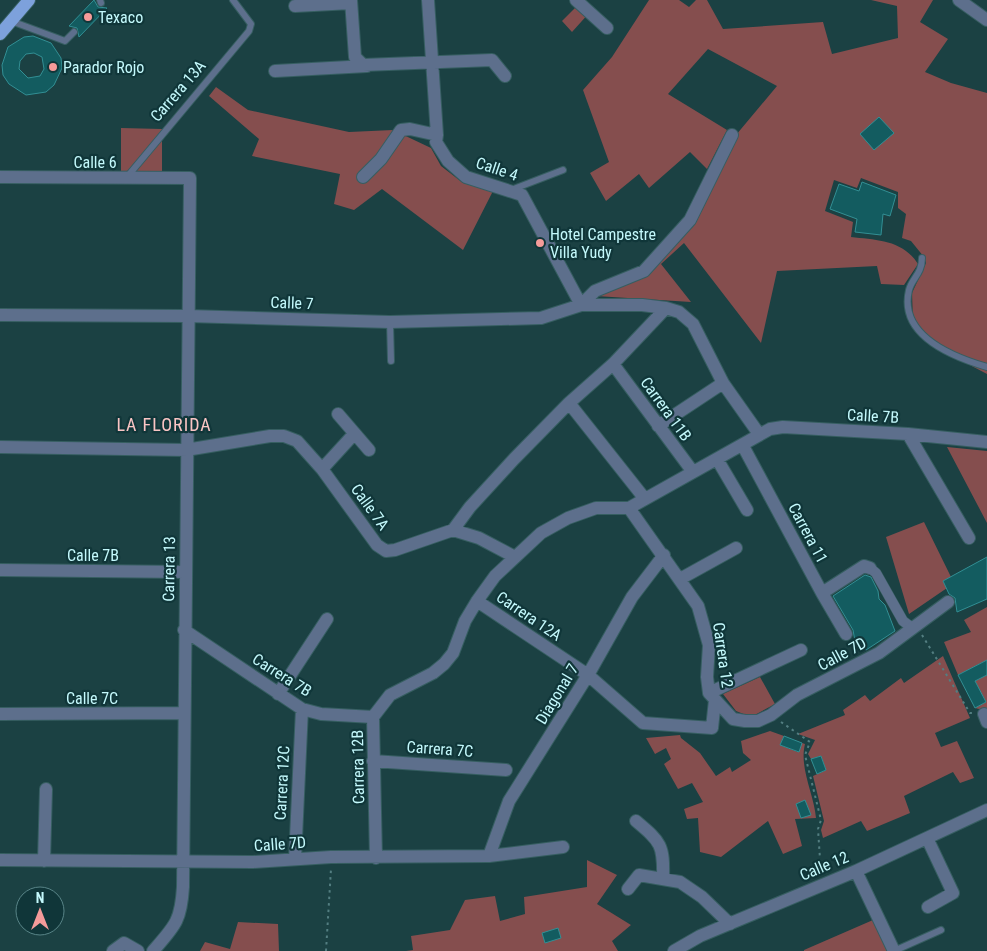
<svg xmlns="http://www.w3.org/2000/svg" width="987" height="951" font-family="'Roboto Condensed',sans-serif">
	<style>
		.green { fill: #854e4e }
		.building { fill: #135c60; stroke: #328f94; fill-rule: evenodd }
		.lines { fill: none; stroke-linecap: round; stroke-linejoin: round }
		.service-casing { stroke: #365e61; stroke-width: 8 }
		.pedestrian-casing { stroke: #365e61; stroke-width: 11 }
		.minor-casing { stroke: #365e61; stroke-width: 14 }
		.primary-casing { stroke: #365e61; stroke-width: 14 }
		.path { stroke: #537e81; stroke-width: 2; stroke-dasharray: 2.5 4; stroke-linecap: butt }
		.service { stroke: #5d6f8c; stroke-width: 6 }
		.pedestrian { stroke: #5d6f8c; stroke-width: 10 }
		.minor { stroke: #5d6f8c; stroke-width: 12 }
		.primary { stroke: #7da1dc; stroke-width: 12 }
		.poi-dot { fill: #f59b9a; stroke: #103639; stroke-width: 2 }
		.labels { text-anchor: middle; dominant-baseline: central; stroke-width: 4.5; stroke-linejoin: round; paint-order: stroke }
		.poi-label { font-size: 16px; fill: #c4f9fc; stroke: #103639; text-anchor: start }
		.street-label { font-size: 16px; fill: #c4f9fc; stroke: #103639 }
		.neighbourhood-label { font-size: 18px; letter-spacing: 1px; fill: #fac5c4; stroke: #103639 }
	</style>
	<rect width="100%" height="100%" fill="#1b4143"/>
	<path class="green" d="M649 0H679L689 7 696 0H707L723 29 823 22 832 54 898 38 897 6 871 0H933L920 22 948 39 925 72 951 83 987 93V374L926 342 913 322 912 293 926 263 924 257 911 241 902 238 906 214 898 208V192L861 178 857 188 834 180 825 211 853 222 851 237C877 240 903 240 918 264L904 285 881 284 877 266 777 271 761 343 684 243 661 264 691 302 596 296 648 274 692 221 736 135 777 86 708 49 668 94 727 130 707 169 690 152 649 188 639 174 606 201 590 173 609 162 583 90 612 57Z
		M580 3 590 12 572 32 562 21Z
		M216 87 248 110 349 132 393 130 431 148 441 166 463 183 493 191 463 250 382 189 354 210 334 204 340 174 252 156 259 139 209 96Z
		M121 128 162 129V175H121Z
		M947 447 987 451V523Z
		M924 522 951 577 943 581 947 588 909 614 886 537Z
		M987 607V660L958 675 944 642 971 632 964 620Z
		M943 656 970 718 935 733 941 747 957 741 974 778 960 783 953 772 904 796 910 813 867 831 861 821 823 838 821 830 824 821 813 776 826 770 821 756 811 759 808 754 815 740 798 734 845 715 843 710 865 695 870 701 901 678 904 683Z
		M987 675V711L975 708 986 702 975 681Z
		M760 677 775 704 751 717 736 711 723 694Z
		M770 731 784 736 780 745 798 752 802 743 805 744C799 768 814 794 816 818L795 819 802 846 783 854 768 821 721 857 700 852 698 818 687 819 684 809 703 802 692 783 678 789 664 764 671 759 666 748 655 754 646 738 680 735 681 738 700 753 716 776 730 767 732 772 751 760 743 753 741 741Z
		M587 860 617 875 597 904 631 925 612 941 618 951H406L413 950 411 936 450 930 465 900 495 896 500 921 525 914 524 897 587 887Z
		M873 920 888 951H804V950Z
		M238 922 278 924 279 951H200L205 942 230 949Z"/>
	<path class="building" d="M94 0 98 7 107 8 79 37 77 28 69 26Z
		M33 36 51 43 61 58 62 68 54 85 46 92 26 95 9 84 3 75 2 65 8 47 24 37ZM34 53 42 57 44 69 40 76 28 78 19 69 20 61 26 54Z
		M879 117 894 133 874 150 860 134Z
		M862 182 896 195 890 216 883 214 881 235 855 232 857 219 830 209 839 184 859 191Z
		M987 557V599L957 612 955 598 949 594 943 581Z
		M865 575 871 577 878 591 879 599 885 605 895 631 866 650 855 641 853 630 833 596Z
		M987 660V675L975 681 986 702 975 708 958 675Z
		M784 736 802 743 799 752 780 745Z
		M821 756 826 770 817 774 811 759Z
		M805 800 811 815 801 818 796 804Z
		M558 928 561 938 545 943 542 933Z"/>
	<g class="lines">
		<defs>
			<path id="service" d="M100 0 101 3
				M11 21 65 41 74 32
				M127 177 249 31 251 24 233 0
				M511 190 563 170
				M922 258C922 274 912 278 909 290 898 336 953 357 987 367
				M390 322 391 361
				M894 951 941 930"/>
			<path id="pedestrian" d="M870 568 876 573 903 621 911 627"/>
			<path id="minor" d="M351 0 355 57 363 65 492 60 505 76
				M428 0 437 135 436 142 448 161 466 177 522 195 581 305
				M576 0 607 28
				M959 0 987 20
				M295 6 351 3
				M275 71 367 66
				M0 177 190 178 183 887C181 921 175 926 153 951
				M363 177 381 159 401 130 410 129 437 135
				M581 305 595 291 644 271 690 220 732 135
				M0 315 188 316 390 322 541 318 581 305H642L666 308 679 312 693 324 723 383 759 434
				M613 364 693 472
				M569 403 645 499
				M338 414 369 450
				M658 426 723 383
				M908 434 969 538
				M743 446 822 593 846 634
				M0 447 186 450 270 436H284L297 441 322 469 377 545 386 551 395 550 453 530 470 507 514 459 569 403 613 364 666 308
				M717 459 747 510
				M322 469 354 434
				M629 508 698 606 709 645 707 677 709 693 733 719 745 721H758L771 715 797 695 879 653 948 602
				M453 530 479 538 515 557
				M0 570 185 572
				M680 579 736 548
				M822 593 864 566 870 568
				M477 601 588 675 643 723 712 728 715 700
				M184 630 302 709 321 714 373 717
				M709 693 801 650
				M278 694 327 619
				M0 714 184 713
				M984 714 987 722
				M373 761 506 770
				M636 821C661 842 664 845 663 879
				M927 838 953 893 928 907
				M489 856 509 801 588 675 632 597 664 555
				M376 858 373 717 390 695 433 673 444 664 453 653 465 621 477 601 495 576 541 533 568 518 596 508H629L770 429 783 427 908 434 987 442
				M295 859 302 709
				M0 860 253 862 331 857 489 856 563 847
				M44 861 46 789
				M856 871 894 951
				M628 889 639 875 680 882 702 897 730 924
				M113 951 124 943 138 951
				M674 951 700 936 856 871 987 810"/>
			<path id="primary" d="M0 34 29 0"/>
		</defs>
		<use href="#service" class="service-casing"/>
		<use href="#pedestrian" class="pedestrian-casing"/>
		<use href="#minor" class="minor-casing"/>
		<use href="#primary" class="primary-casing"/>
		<path class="path" d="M922 635 970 713H974
			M852 642 857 651
			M781 722 810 742 805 755 821 820 818 829 821 874
			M326 951 331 869"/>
		<use href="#service" class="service"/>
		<use href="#pedestrian" class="pedestrian"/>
		<use href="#minor" class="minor"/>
		<use href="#primary" class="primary"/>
	</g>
	<g class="poi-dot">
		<circle cx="88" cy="17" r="5"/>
		<circle cx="53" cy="67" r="5"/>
		<circle cx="540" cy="243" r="5"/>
	</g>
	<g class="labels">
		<g class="poi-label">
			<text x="98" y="17">Texaco</text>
			<text x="63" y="67">Parador Rojo</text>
			<text x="550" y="234">Hotel Campestre<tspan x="550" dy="18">Villa Yudy</tspan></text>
		</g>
		<g class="street-label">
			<text transform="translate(178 91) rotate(-49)">Carrera 13A</text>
			<text x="95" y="162">Calle 6</text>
			<text transform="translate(497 169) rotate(18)">Calle 4</text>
			<text transform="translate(292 303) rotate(2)">Calle 7</text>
			<text transform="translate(666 409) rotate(54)">Carrera 11B</text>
			<text transform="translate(873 416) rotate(3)">Calle 7B</text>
			<text transform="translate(370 507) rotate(54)">Calle 7A</text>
			<text transform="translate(808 533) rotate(62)">Carrera 11</text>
			<text x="93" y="555">Calle 7B</text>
			<text transform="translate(169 569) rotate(-89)">Carrera 13</text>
			<text transform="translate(529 616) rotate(34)">Carrera 12A</text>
			<text transform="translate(842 654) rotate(-28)">Calle 7D</text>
			<text transform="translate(723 655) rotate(82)">Carrera 12</text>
			<text transform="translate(282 675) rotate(32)">Carrera 7B</text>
			<text transform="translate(557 694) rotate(-59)">Diagonal 7</text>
			<text x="92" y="698">Calle 7C</text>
			<text transform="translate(440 749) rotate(4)">Carrera 7C</text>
			<text transform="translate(358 767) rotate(-91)">Carrera 12B</text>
			<text transform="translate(282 783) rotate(-87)">Carrera 12C</text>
			<text transform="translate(280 844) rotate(-4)">Calle 7D</text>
			<text transform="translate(824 866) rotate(-23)">Calle 12</text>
		</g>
		<g class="neighbourhood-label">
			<text x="164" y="424">LA FLORIDA</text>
		</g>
	</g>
	<g transform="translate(40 911)"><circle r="24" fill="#103639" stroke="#588487"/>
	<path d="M0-4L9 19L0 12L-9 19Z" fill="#f59b9a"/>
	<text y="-8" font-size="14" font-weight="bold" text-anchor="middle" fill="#c4f9fc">N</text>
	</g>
</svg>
